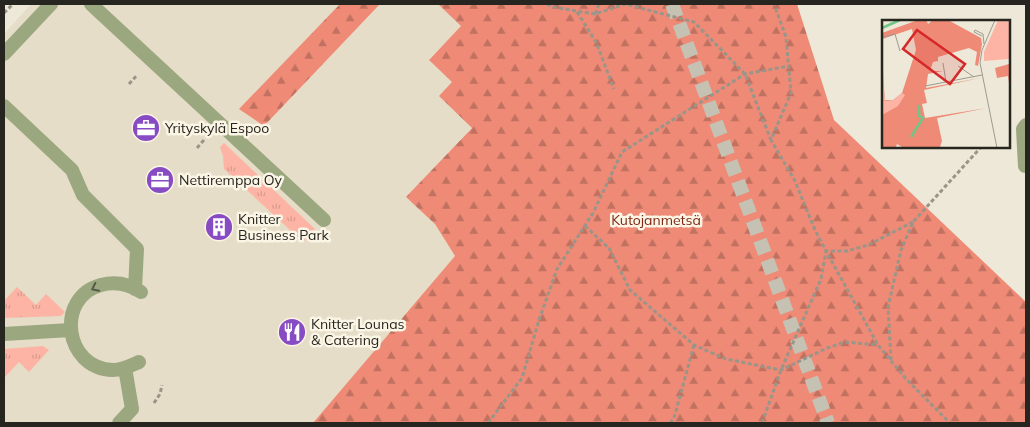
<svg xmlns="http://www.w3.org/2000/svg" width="1030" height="427" font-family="Mulish,sans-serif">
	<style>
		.built { fill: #e5ddc7 }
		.grass { fill: url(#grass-tufts) }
		.forest { fill: url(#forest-firs) }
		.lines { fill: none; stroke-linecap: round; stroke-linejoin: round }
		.trunk-tunnel { stroke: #c5c1b3; stroke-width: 14; stroke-dasharray: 14 7; stroke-linecap: butt }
		.path { stroke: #999589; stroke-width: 3; stroke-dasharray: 4 2.5; stroke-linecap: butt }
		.service { stroke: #9ba77f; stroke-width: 14 }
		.oneway { stroke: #555945 }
		.labels { text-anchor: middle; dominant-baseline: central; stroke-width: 5; stroke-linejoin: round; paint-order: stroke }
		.poi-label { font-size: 14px; fill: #27251f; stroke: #fbf5e5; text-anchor: start }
		.park-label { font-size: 14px; fill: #7f2717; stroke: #fbf5e5 }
		.inset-river { fill: none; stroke: #6fc686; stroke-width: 2.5 }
		.inset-road { fill: none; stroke: #9e9a8e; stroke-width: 1 }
		.view { fill: #d62828; fill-opacity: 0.15; stroke: #d62828; stroke-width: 2.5 }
		.inset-edge { fill: none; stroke: #27251f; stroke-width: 2.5 }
	</style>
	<defs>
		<pattern id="grass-tufts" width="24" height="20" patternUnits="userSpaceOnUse" patternTransform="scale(1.25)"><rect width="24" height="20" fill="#fdb4a4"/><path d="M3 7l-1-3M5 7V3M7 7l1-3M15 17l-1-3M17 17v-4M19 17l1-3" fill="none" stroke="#d99b8d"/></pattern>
		<pattern id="forest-firs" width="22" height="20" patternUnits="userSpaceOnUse" patternTransform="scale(1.25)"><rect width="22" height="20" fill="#ee8a76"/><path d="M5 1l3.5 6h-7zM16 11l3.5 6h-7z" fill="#c17160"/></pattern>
	</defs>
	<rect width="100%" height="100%" fill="#ede8d8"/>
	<path class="built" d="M31 4H340L240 108 264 126 380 4H438L462 26 429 59 453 82 472 127 407 197 435 224 455 256 313 423H4V34Z"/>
	<path class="grass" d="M224 143 315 229 303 242 224 169 223 156 220 147Z
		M17 287 36 305 46 294 65 312 61 316 4 318V301Z
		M43 346 49 350 29 372 19 362 5 377 4 376V349Z"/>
	<path class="forest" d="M340 4H380L264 126 239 109Z
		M438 4H797L834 120 1026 302V423H313L455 256 435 224 406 197 472 128 439 96 452 82 429 60 461 26Z"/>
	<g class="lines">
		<path class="trunk-tunnel" d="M672 4 828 423"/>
		<path class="path" d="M547 4 553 7 595 14 625 4 694 22 745 74 771 140
			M577 12 596 42 614 89
			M4 13 13 4
			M595 14 599 4
			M129 84 137 75
			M197 148 204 140
			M913 222 868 245 847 251H826L878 345 906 379 950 423
			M585 226 609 248 630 290 694 345 726 359 781 370 827 348 845 342 878 345
			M891 360 888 307 901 250 913 222 982 146
			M154 403 160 394 162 385
			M488 423 522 378 539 320 557 269 593 213 622 152 745 74 789 66
			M670 423 674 418 694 345
			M762 423 781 370 821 279 826 251 815 230 795 181 771 140 791 93 786 37 774 4"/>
		<path class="service" d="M91 4 324 220
			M4 54 51 4
			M4 106 72 170 83 195 137 249 135 289
			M1025 166 1023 129 1026 125
			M4 334 70 330
			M139 362C130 366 122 370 113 370 64 369 55 297 101 285 116 281 129 284 141 292
			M119 423 132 409 125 368"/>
	</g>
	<defs><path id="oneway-chevron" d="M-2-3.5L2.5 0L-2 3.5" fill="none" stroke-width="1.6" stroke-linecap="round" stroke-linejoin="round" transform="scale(1.25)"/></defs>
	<use class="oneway" href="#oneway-chevron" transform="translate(95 288) rotate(154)"/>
	<defs>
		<symbol id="office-disc" viewBox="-11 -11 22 22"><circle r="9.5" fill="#874cc3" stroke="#fbf5e5"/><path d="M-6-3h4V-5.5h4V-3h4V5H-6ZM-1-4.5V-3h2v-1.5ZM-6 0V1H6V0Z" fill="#fff"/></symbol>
		<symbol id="building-disc" viewBox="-11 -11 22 22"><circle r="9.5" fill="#874cc3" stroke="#fbf5e5"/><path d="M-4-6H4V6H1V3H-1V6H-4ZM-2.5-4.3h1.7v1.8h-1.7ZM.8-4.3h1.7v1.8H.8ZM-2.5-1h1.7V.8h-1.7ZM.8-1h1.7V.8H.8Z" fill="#fff"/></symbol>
		<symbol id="restaurant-disc" viewBox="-11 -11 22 22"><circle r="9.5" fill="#874cc3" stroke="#fbf5e5"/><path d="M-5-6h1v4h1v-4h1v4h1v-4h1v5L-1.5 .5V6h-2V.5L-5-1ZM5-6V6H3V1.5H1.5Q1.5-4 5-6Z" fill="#fff"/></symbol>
	</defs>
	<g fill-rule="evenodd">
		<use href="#office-disc" x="130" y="112" width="32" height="32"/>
		<use href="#office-disc" x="144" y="164" width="32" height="32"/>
		<use href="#building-disc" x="203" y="211" width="32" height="32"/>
		<use href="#restaurant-disc" x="276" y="316" width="32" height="32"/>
	</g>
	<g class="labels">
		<g class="poi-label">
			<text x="165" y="128">Yrityskylä Espoo</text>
			<text x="179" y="180">Nettiremppa Oy</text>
			<text x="238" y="219">Knitter<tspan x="238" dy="16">Business Park</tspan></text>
			<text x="311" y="324">Knitter Lounas<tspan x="311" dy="16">&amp; Catering</tspan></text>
		</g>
		<g class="park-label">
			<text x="656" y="220">Kutojanmetsä</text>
		</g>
	</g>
	<g transform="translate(882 20)">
		<rect width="128" height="128" fill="#ede8d8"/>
		<path d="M36 0H44L46 4 51 0H66L99 18 100 24 96 46 93 45 95 32 87 28 56 37V41L51 42 48 51H61L46 54 44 68 98 58 42 70 45 83 40 84 43 98 105 88 55 98 60 121 58 127H20L15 124 14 127H1L0 50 3 80H11L20 73 34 30 30 9 0 19V13ZM127 44 128 46 127 63 126 56 115 58 113 48Z" fill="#ee8a76"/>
		<path d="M116 0H127V39L102 41V32ZM1 50 3 81 11 80 20 73 23 75 16 86 0 95Z" fill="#fdb4a4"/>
		<path class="inset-river" d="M0 8 18 0M29 117 41 98 37 96V85"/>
		<path class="inset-road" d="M113 0 100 30 98 43 115 128M100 16 92 12 93 10 101 14 102 24M0 18 13 14 18 31M61 43 64 62M76 46 92 57M43 66 100 55"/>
		<path class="view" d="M35 10 83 44 68 64 21 29Z"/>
		<rect width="128" height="128" class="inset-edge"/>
	</g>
	<rect width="1030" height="427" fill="none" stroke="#27251f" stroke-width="10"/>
</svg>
